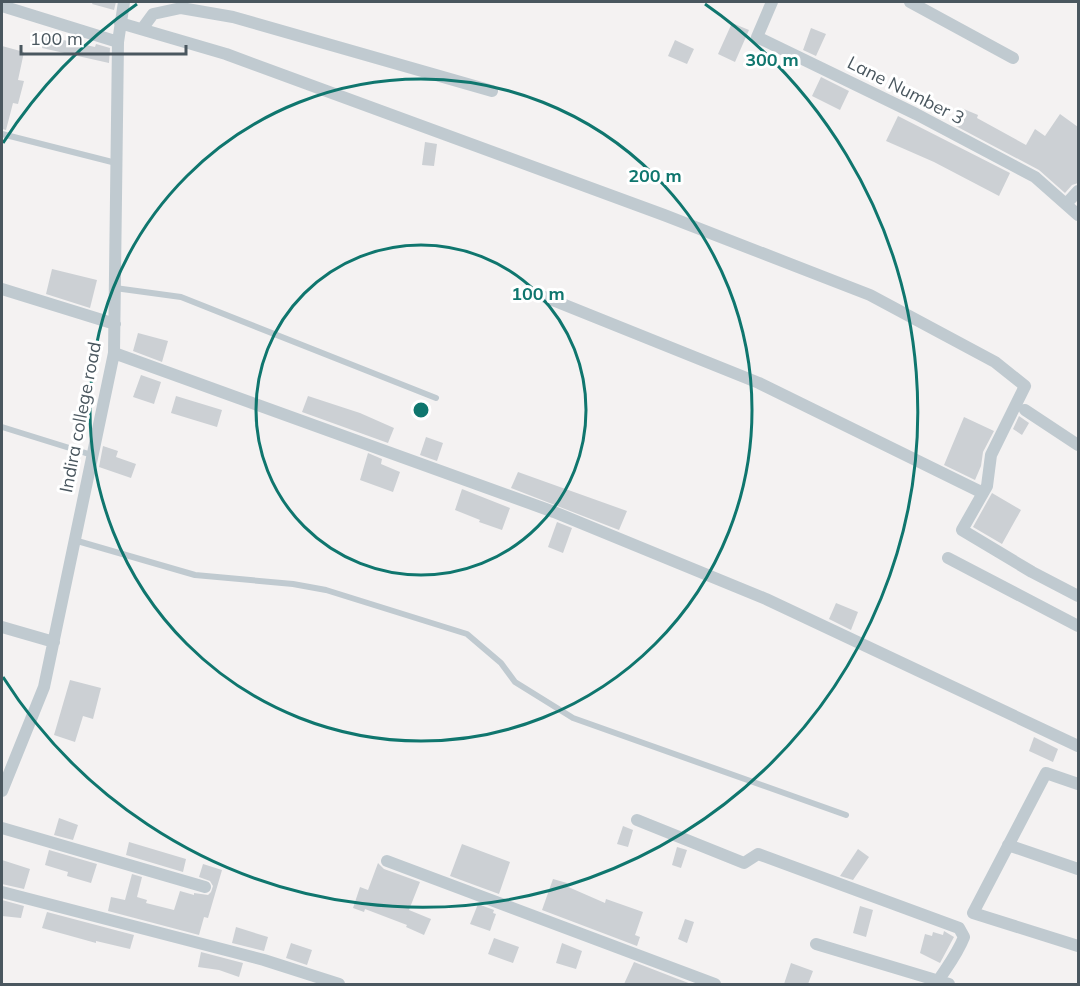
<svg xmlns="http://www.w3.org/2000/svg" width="1080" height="986" font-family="Mulish,sans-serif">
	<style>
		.building { fill: #ccd0d4 }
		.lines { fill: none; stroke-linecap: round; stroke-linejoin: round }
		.lane { stroke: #c0cad0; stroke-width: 6 }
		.street { stroke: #c0cad0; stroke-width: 12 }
		.ring { fill: none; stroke: #0f766e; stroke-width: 3 }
		.labels { text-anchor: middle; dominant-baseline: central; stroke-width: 6; stroke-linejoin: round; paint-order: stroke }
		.street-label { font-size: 18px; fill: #4a575f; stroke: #fff }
		.centre { fill: #0f766e; stroke: #fff; stroke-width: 3 }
		.ring-label { font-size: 18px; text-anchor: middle; font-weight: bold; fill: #0f766e; stroke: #fff; stroke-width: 6; stroke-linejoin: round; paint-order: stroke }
	</style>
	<rect width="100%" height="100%" fill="#f4f2f2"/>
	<path class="building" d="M93 2H116L114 10 92 4Z
		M732 23 749 30 735 62 718 54Z
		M811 28 826 34 816 56 803 50Z
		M45 36 95 47 96 44 110 48 109 63 42 48Z
		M675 40 694 49 687 64 668 56Z
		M2 46 24 52 18 80 24 81 18 104 13 103 6 130 2 129Z
		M821 77 849 91 840 110 812 96Z
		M959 107 978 115 977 118 1026 145 1035 129 1045 136 1060 114 1078 127V183L1072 185 1065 193 1039 170 952 124Z
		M898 116 1010 173 999 196 934 162 886 141Z
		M425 142 437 144 434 166 422 165Z
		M52 269 97 280 90 308 46 294Z
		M138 333 168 341 162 362 133 351Z
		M141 375 161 382 154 404 133 397Z
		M176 396 222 410 217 427 171 413Z
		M308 396 360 413 394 428 388 443 302 412Z
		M1019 416 1029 423 1022 435 1013 429Z
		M964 417 994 431 983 452 981 466 975 480 944 465Z
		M426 437 443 443 437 461 420 455Z
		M103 446 118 451 116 457 136 464 131 478 99 467Z
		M368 453 382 459 381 464 400 472 393 492 360 480Z
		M518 472 627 511 619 530 511 488Z
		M462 489 510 508 502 530 479 522 480 520 455 510Z
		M992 493 1021 510 1002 544 973 527Z
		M557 522 572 528 563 553 548 547Z
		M836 603 858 612 851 630 829 619Z
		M70 680 101 688 93 719 83 716 75 742 54 735Z
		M1034 737 1058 749 1053 762 1029 751Z
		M59 818 78 825 73 840 54 835Z
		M623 826 633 830 628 847 617 844Z
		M129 842 186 859 183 872 126 855Z
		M462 844 510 862 499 894 450 876Z
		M677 847 687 850 681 868 672 865Z
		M858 849 869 857 853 880 840 876Z
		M49 850 97 864 91 883 67 876 68 872 45 865Z
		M2 860 30 869 24 889 2 884Z
		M378 863 384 869 420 882 409 910 431 919 424 935 406 927 407 925 365 909 364 912 353 908 360 887 368 890Z
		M203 864 222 870 208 918 204 917 199 935 108 911 111 897 125 900 132 874 142 877 137 897 147 900 146 903 174 910 180 891 194 895V893L208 895 211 892 213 886 210 881 199 877Z
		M553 879 567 883 566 886 605 903 606 899 643 912 635 935 640 937 637 946 542 910Z
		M2 900 24 906 21 918 2 916Z
		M478 904 494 910 493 913 496 914 490 931 470 924Z
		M860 906 873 910 866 937 853 933Z
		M47 912 134 935 130 949 96 941V943L42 928Z
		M685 919 694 922 687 943 678 939Z
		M236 927 268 937 264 951 232 943Z
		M944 931 954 937 940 963 920 953 925 934 932 936 933 932 943 935Z
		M494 938 519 947 513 963 488 954Z
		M291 943 312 950 307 965 286 958Z
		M562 943 582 951 576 969 556 963Z
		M201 952 243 963 239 977 219 970 198 967Z
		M634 962 691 984H624Z
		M791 963 813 971 808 984H784Z"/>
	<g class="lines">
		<path class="lane" d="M2 134 116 163
			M115 288 181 297 436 398
			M2 427 92 455
			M74 540 195 575 293 584 326 590 467 634 501 663 515 682 573 718 846 815"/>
		<path class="street" d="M772 2 757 37 916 114 1035 177 1078 215
			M910 2 1013 58
			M2 6 118 42
			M120 23 226 54 664 215 870 295 995 362 1025 386 991 455 987 486 962 530 1032 572 1078 596
			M142 29 153 14 181 8 233 17 492 91
			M1067 203 1078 191
			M2 289 115 324
			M545 297 759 383 983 493
			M114 353 554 512 766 599 1078 746
			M1025 410 1078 445
			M948 558 1078 626
			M2 627 54 642
			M1078 784 1046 773 973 913 1078 946
			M2 791 44 687 114 353 118 42 124 2
			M637 820 744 863 758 854 959 928 964 937C957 955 946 968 936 984
			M2 828 205 887
			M1008 845 1078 869
			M387 861 715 984
			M2 892 264 960 339 984
			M816 944 949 984"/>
	</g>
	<g class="ring">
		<circle cx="421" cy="410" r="165"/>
		<circle cx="421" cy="410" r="331"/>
		<path d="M3 143A496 496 0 0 1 137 4M705 4A496 496 0 1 1 3 677"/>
	</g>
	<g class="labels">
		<g class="street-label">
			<text transform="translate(906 90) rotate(27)">Lane Number 3</text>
			<text transform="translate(80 417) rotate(-79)">Indira college road</text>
		</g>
	</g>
	<circle cx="421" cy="410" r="9" class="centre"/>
	<g class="ring-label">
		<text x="772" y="66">300 m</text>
		<text x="655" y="182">200 m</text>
		<text x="538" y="300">100 m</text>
	</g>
	<rect width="1080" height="986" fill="none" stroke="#4a575f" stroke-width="6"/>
	<path d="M21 45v9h165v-9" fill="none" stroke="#4a575f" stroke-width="3"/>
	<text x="30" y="45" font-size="18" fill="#4a575f" stroke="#ffffff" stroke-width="4.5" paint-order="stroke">100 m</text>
</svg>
